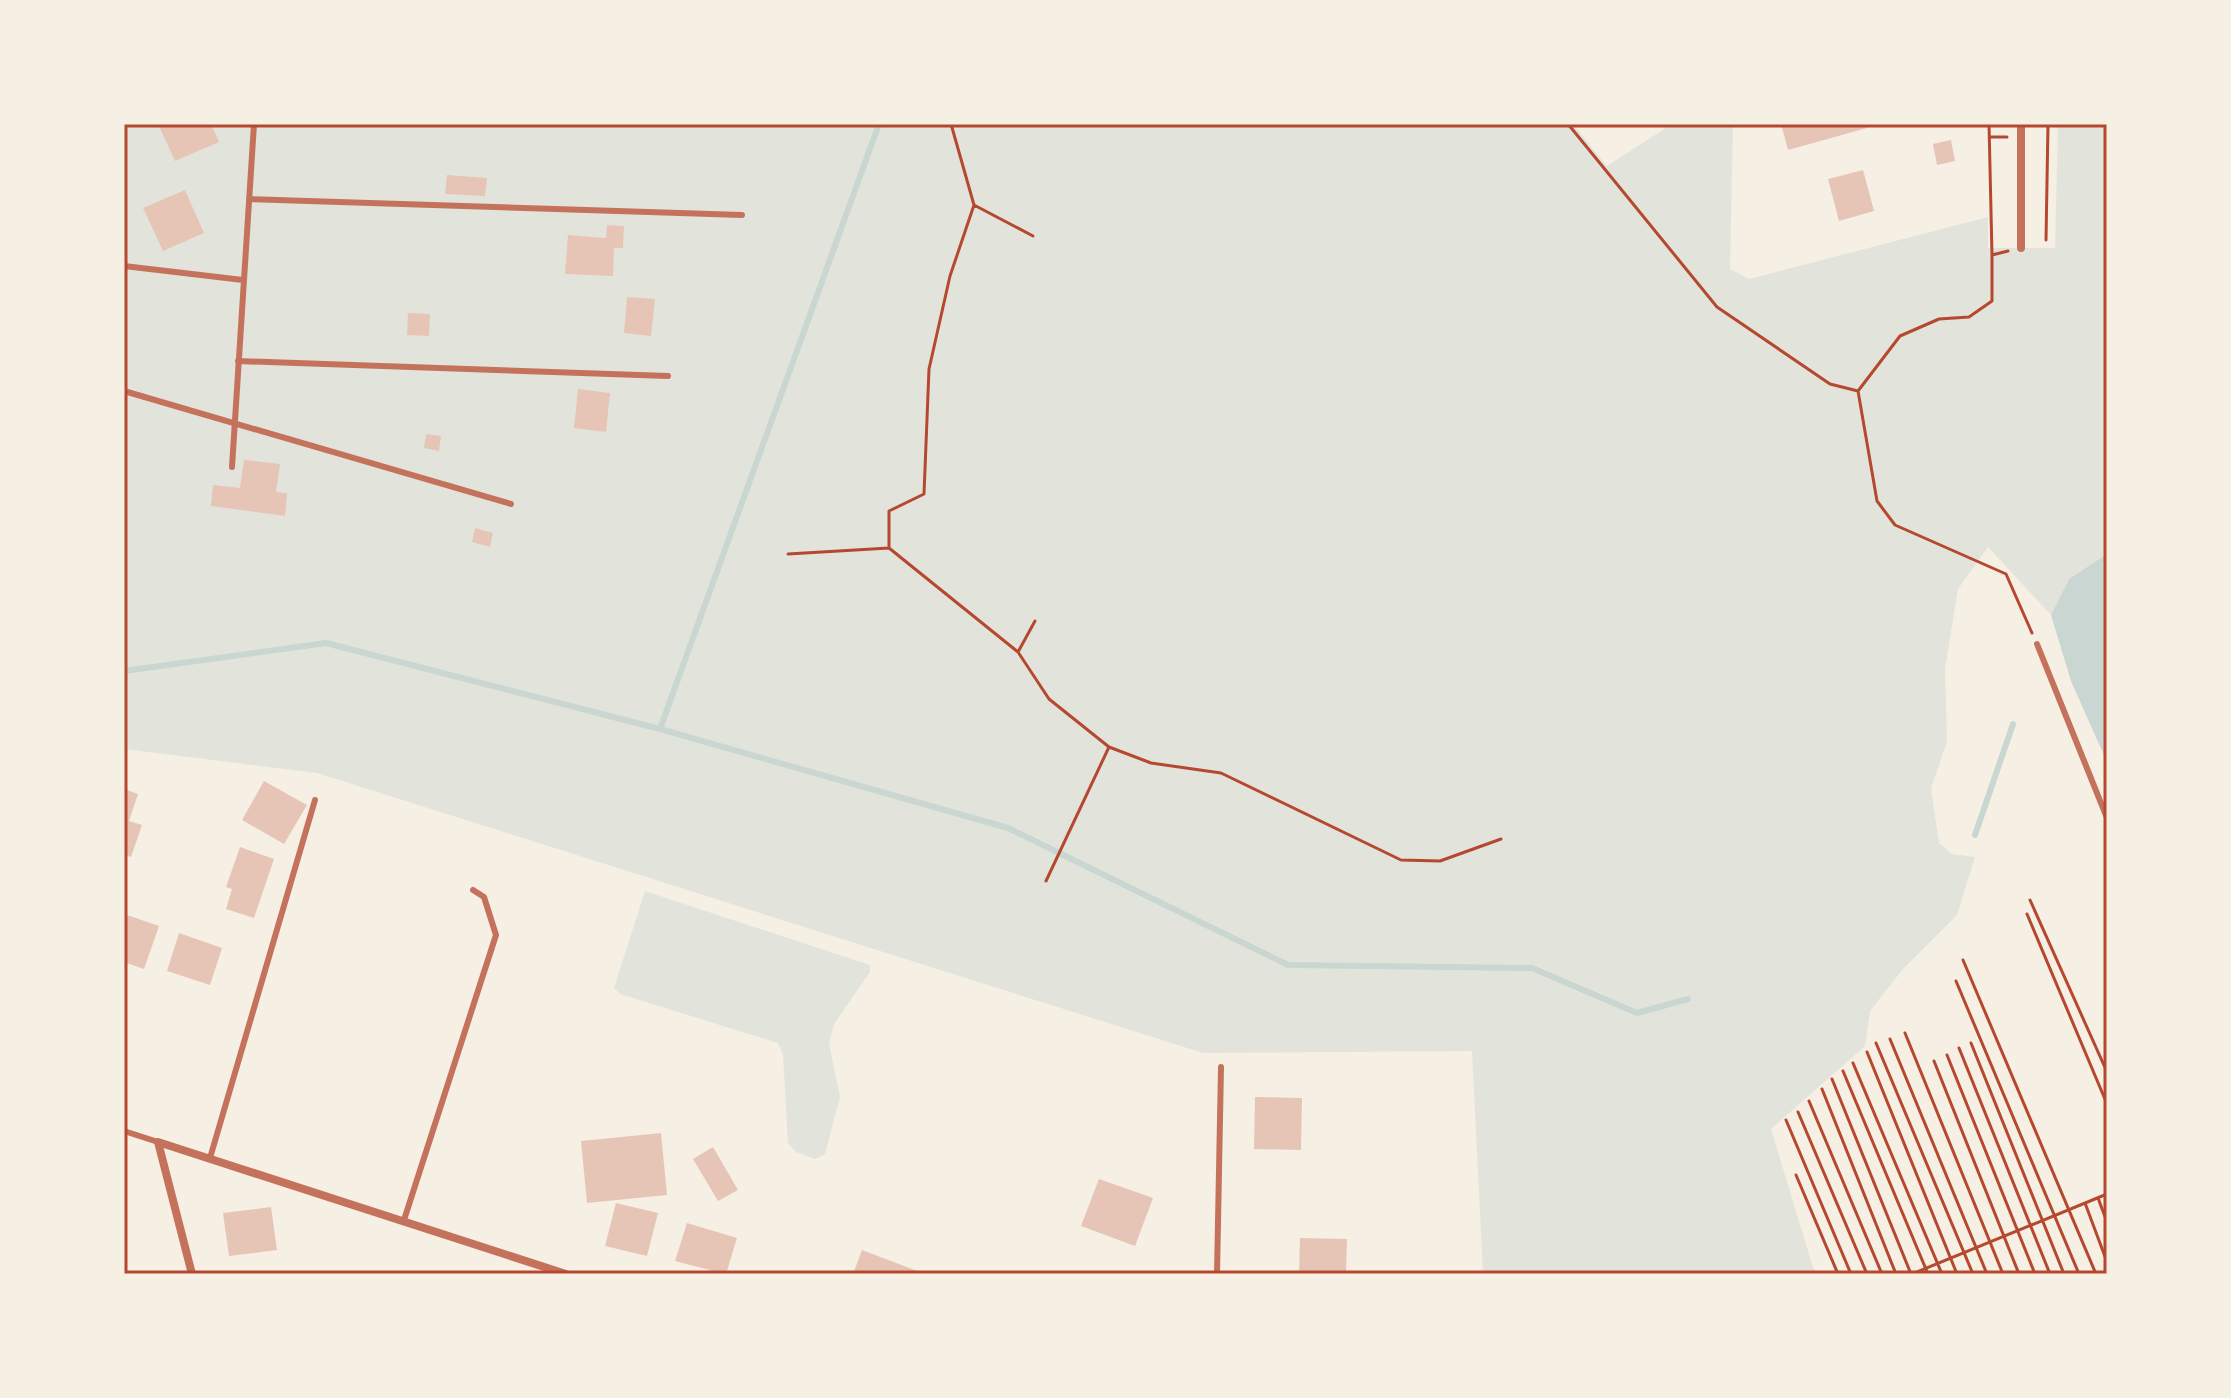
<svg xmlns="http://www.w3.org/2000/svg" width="2231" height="1398" font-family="Inter,sans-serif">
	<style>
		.green { fill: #e2e4dc }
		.water { fill: #c9d6d2 }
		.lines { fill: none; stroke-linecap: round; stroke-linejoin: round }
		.stream { stroke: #c9d6d2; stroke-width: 6 }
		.building { fill: #e6c5b7 }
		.path { stroke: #b5482f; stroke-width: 3 }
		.service { stroke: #c5725c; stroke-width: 6 }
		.minor { stroke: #c5725c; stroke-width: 8 }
		.neatline { fill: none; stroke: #b5482f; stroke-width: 3 }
	</style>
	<rect width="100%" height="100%" fill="#f6efe4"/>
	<path class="green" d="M124 124H1573L1607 166 1672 124H1733L1730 269 1749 279 1988 217V248H2055L2058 124H2107V554L2069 579 2051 615 1988 547 1958 589 1945 669 1947 742 1931 788 1939 843 1952 854 1975 857 1957 915 1903 969 1870 1011 1865 1046 1771 1129 1815 1274H1483L1472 1051 1203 1053 317 773 124 749Z
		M645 891 870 965V972L834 1024 829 1043 840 1097 825 1154 815 1159 796 1152 788 1143 783 1055 778 1043 620 994 614 988Z"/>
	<path class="water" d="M2107 554V762L2071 681 2051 615 2069 579Z"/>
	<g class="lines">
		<path class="stream" d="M124 671 326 643 660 729 1008 828 1288 965 1532 968 1637 1013 1688 999
			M660 729 879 124
			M1975 835 2013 724"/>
	</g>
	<path class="building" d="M158 124H211L219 142 175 161Z
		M1781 124H1865L1867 128 1788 150Z
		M1951 140 1955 161 1937 165 1933 144Z
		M1863 170 1874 211 1839 221 1828 179Z
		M447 175 487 178 485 196 445 194Z
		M185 190 204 233 163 251 143 208Z
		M607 225 624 226 623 248H614L613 276 565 274 568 235 606 238Z
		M627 297 655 299 651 336 624 333Z
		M408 313 430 314 429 336 407 335Z
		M578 389 610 393 606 432 574 428Z
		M426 434 441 436 439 451 424 448Z
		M244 460 280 464 276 492 287 493 285 516 211 506 213 485 240 488Z
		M475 528 493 533 490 547 472 542Z
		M264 781 307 805 284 844 242 820Z
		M124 789 138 794 129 821 142 825 131 857 124 854Z
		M240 847 274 859 254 918 226 909 232 889 226 887Z
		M124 914 159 926 144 969 124 962Z
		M179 933 222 948 210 985 167 971Z
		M1255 1097 1302 1098 1301 1150 1254 1149Z
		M661 1133 667 1195 587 1203 581 1141Z
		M713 1147 738 1190 718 1201 693 1159Z
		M1099 1179 1153 1198 1135 1246 1081 1226Z
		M616 1203 658 1213 647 1256 605 1246Z
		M271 1207 277 1250 229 1256 223 1213Z
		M687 1223 737 1238 726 1274 675 1261Z
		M1300 1238 1347 1239 1346 1274H1299Z
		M862 1250 925 1274H853Z"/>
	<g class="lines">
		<path class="path" d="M951 124 974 205 950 276 929 369 924 494 889 511V548L1018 652 1049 699 1109 747 1151 763 1221 773 1401 860 1440 861 1501 839
			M1568 124 1717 307 1830 384 1858 391 1877 501 1895 525 2006 574 2032 633
			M1989 124 1992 255
			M1991 137H2007
			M974 205 1033 236
			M2046 240 2048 124
			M1858 391 1900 336 1939 319 1969 317 1992 301V255L2008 251
			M788 554 889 548
			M1018 652 1035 621
			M1046 881 1109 747
			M2030 900 2107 1072
			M2027 914 2107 1104
			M1963 960 2096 1274
			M1956 981 2079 1274
			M1905 1033 2003 1274
			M1890 1039 1987 1274
			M1876 1043 1973 1274
			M1971 1043 2064 1274
			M1959 1048 2050 1274
			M1867 1052 1957 1274
			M1947 1055 2035 1274
			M1934 1061 2019 1274
			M1853 1063 1942 1274
			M1843 1071 1928 1274
			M1832 1079 1911 1274
			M1822 1089 1896 1274
			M1809 1101 1882 1274
			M1798 1112 1867 1274
			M1786 1120 1851 1274
			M1796 1175 1838 1274
			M2098 1198 2107 1222
			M2085 1203 2107 1262
			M1912 1274 2107 1194"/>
		<path class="service" d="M249 199 742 215
			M124 266 243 280
			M238 361 668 376
			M124 391 511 504
			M232 467 254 124
			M2037 644 2107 818
			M124 1131 158 1142
			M210 1158 315 800
			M404 1220 496 935 484 897 473 890
			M1217 1274 1221 1067"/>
		<path class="minor" d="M2021 248V124
			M192 1274 158 1142 566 1274"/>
	</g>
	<rect width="2231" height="1398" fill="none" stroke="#f6efe4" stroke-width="252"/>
	<rect x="126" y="126" width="1979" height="1146" class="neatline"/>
</svg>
